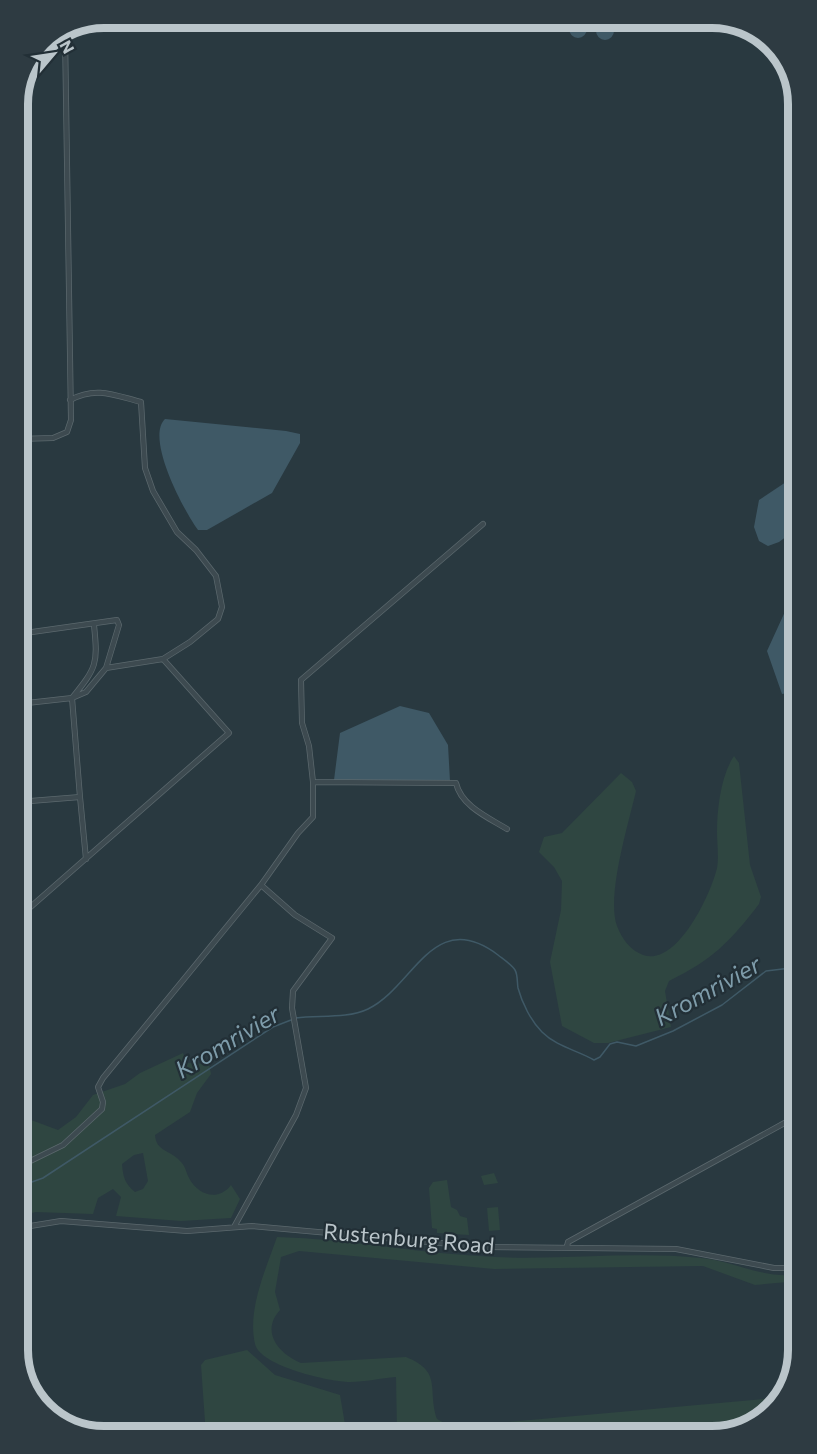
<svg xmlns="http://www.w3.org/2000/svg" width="817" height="1454" font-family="Commissioner,sans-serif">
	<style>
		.green { fill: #2f4641; fill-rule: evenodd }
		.water { fill: #3f5966 }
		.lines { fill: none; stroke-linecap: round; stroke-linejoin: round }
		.stream { stroke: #3f5966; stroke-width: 1.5 }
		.minor-casing { stroke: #5b686d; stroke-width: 6 }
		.minor { stroke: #3d4a50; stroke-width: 4.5 }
		.labels { text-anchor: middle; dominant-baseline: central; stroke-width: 4.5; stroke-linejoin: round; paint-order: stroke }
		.street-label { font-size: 22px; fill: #bac5ca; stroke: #222f36 }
		.water-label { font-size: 24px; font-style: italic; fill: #7e9caa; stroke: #222f36 }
		.rim { fill: none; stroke: #bac5ca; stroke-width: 8 }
	</style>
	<rect width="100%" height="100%" fill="#293940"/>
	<path class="green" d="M734 756 739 763 750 865 761 897 759 904C730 942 712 960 669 981L665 991 671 1027 608 1043H594L562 1026 550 962 561 910 562 881 554 867 539 852 544 837 562 833 621 773 632 782 636 791C629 822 606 896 617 926 622 939 630 950 643 955 677 967 711 894 717 868 719 857 717 843 717 832 717 809 721 775 734 756Z
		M183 1053 187 1063 209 1064 211 1074 197 1093 190 1112 155 1135C156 1152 171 1150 180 1161 185 1165 186 1172 189 1178 198 1195 218 1202 231 1185L240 1199 231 1218 181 1221 116 1216 121 1197 113 1189 98 1198 93 1214 36 1212 18 1216V1119L23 1117 58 1130 76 1117 93 1095 125 1084 140 1073ZM143 1153 148 1181 143 1189 135 1192C125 1184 123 1177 122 1164L134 1155Z
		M494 1173 498 1183 484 1185 481 1176Z
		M447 1180 451 1207 457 1210 460 1216 467 1218 469 1235 437 1233V1229L432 1228 429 1188 433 1182Z
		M498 1207 500 1230 489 1231 487 1208Z
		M277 1237C350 1239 422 1254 495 1257 564 1260 633 1251 701 1258 734 1261 765 1280 799 1274V1281L755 1285 703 1266 494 1269 299 1251 281 1257 275 1292 280 1310C260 1332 279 1354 301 1363L406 1357C443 1372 427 1389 437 1419L452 1427 785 1397 750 1427 712 1436H360L397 1432 396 1377C381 1378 365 1382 350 1382 330 1382 260 1366 255 1344 247 1309 266 1269 277 1237Z
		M247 1350 275 1375 340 1395 347 1436H206L201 1365 205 1360Z"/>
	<path class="water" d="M569 29a9 9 0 1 1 18 0a9 9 0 1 1-18 0Z
		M596 31a9 9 0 1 1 18 0a9 9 0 1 1-18 0Z
		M165 419 286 431 300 434V443L272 493 207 530H198C184 511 145 438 165 419Z
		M789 480 799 482V527L779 542 768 546 759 541 754 527 759 500Z
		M799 581V691L782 694 767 651Z
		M400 706 429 713 448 745 450 781 334 780 340 733Z"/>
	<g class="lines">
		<path class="stream" d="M296 1018C319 1015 347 1019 368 1009 414 987 433 906 498 955 503 959 512 965 515 970 518 975 517 983 518 988 522 1003 531 1021 542 1032 557 1047 577 1050 594 1060L600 1057 610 1044 617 1042 636 1046 673 1031 722 1005 766 971 799 967
			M18 1187 43 1178 273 1027 291 1020
			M18 1308 28 1388"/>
		<defs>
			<path id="minor" d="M18 439 53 438 67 432 71 420 65 34
				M483 524 301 680 302 723 309 746 313 782 456 783C461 806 489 818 507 829
				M106 668 163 659
				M18 704 72 698 86 692 106 668 119 625 117 620 18 634
				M80 797 86 859
				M18 802 80 797 72 698C97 667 98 664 94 625
				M18 918 229 733 163 659 190 642 218 619 222 607 216 576 196 550 177 532 153 491 145 468 141 402C114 395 96 386 70 400
				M18 1167 63 1145 102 1109 103 1102 98 1087 103 1078 261 885
				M234 1227 296 1115 306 1088 292 1008 293 991 332 938 295 915 261 885 298 833 313 817V782
				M18 1228 61 1221 187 1231 252 1226 484 1247 676 1249 774 1268H799
				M567 1246 568 1242 799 1115"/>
		</defs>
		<use href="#minor" class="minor-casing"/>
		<use href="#minor" class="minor"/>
	</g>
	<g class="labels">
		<g class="street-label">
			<text transform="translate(409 1238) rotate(5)">Rustenburg Road</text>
		</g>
		<g class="water-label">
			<text transform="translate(707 990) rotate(-29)">Kromrivier</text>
			<text transform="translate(227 1041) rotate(-31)">Kromrivier</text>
		</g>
	</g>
	<path d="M0 0H817V1454H0ZM104 28H712A76 76 0 0 1 788 104V1350A76 76 0 0 1 712 1426H104A76 76 0 0 1 28 1350V104A76 76 0 0 1 104 28Z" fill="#2e3b42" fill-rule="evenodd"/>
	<path class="rim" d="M104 28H712A76 76 0 0 1 788 104V1350A76 76 0 0 1 712 1426H104A76 76 0 0 1 28 1350V104A76 76 0 0 1 104 28Z"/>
	<g transform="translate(54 54) rotate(61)" stroke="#222f36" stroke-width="4.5" paint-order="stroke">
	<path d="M0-4.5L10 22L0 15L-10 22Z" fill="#bac5ca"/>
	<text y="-9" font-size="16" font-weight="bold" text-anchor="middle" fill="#bac5ca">N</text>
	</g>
</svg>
